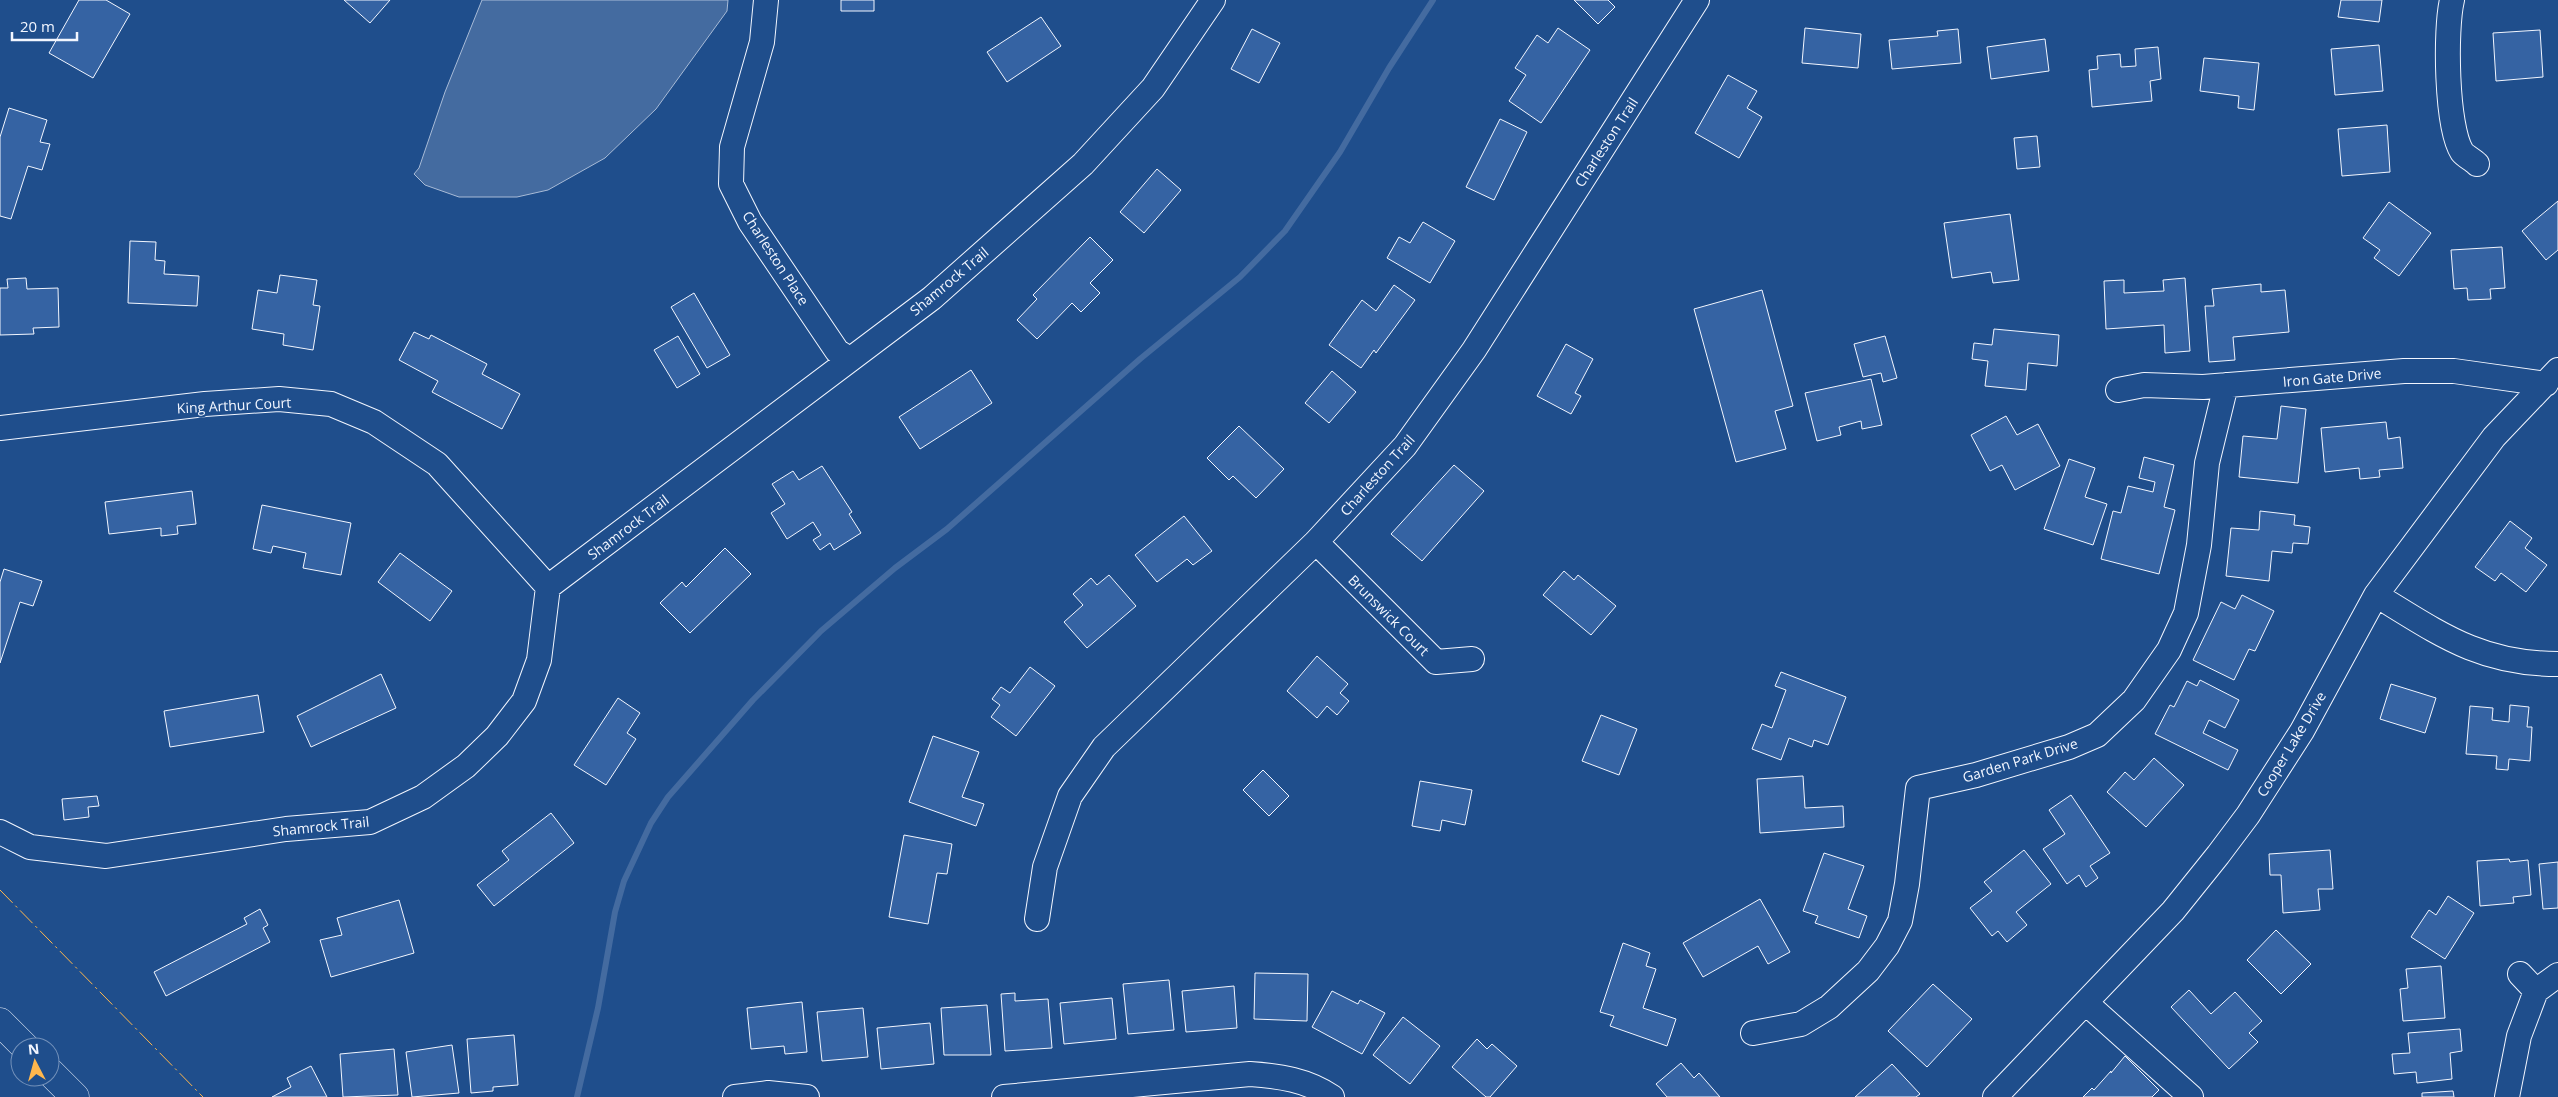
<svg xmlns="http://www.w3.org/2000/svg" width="2558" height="1097" font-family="'Open Sans',sans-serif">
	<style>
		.water { fill: #446ba0; stroke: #a8bbd7 }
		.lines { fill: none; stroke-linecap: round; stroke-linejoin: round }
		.stream { stroke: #446ba0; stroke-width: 6 }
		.building { fill: #3563a3; stroke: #f2f6ff }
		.minor-casing { stroke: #f2f6ff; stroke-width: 26 }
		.major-casing { stroke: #f2f6ff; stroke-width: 29 }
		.minor { stroke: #1f4e8c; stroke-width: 24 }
		.major { stroke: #1f4e8c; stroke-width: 28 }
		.power { stroke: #ffb74d; stroke-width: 1; stroke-dasharray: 18 4 2.5 4; stroke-linecap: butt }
		.labels { text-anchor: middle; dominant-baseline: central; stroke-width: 4; stroke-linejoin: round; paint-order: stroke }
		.street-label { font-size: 14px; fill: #f2f6ff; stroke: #1f4e8c }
	</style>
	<rect width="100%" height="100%" fill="#1f4e8c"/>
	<path class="water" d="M482 0H728L727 11 656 109 605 158 548 190 517 197H459L425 185 414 174 419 168 445 92Z"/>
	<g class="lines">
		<path class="stream" d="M577 1097 598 1008 615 912 624 881 651 823 668 797 753 700 821 631 895 568 947 529 1140 359 1240 277 1285 231 1340 152 1389 68 1433 0"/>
	</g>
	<path class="building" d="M79 0H106L130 14 93 78 49 53Z
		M344 0H390L370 23Z
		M841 0H874V11H841Z
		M1574 0H1608L1615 7 1598 24Z
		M2341 0H2382L2379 22 2338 17Z
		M1041 17 1061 46 1007 82 987 52Z
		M1558 28 1590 50 1541 123 1509 101 1526 75 1515 68 1537 35 1548 43Z
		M1805 28 1861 34 1858 68 1802 63Z
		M1252 29 1280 43 1259 83 1231 69Z
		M1958 29 1961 63 1892 69 1889 40 1938 36 1937 31Z
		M2540 30 2543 77 2496 81 2493 33Z
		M2045 39 2049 71 1991 79 1987 47Z
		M2379 45 2383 91 2335 95 2331 49Z
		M2158 47 2161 79 2150 81 2152 101 2092 107 2089 70 2098 69 2097 56 2120 54 2121 67 2136 66 2135 49Z
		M2204 58 2259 63 2254 110 2238 108 2239 96 2200 91Z
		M1728 75 1757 91 1747 108 1762 117 1739 158 1695 133Z
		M9 108 47 120 40 142 50 144 42 170 28 166 11 219 0 216V137Z
		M1500 119 1527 132 1494 200 1466 187Z
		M2387 125 2390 172 2342 176 2338 129Z
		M2037 136 2040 167 2017 169 2014 138Z
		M1157 169 1181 190 1144 233 1120 212Z
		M2558 201V250L2546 260 2522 231Z
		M2389 202 2431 233 2399 276 2374 258 2380 250 2363 238Z
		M2010 214 2019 280 1993 283 1991 272 1952 278 1944 223Z
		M1423 222 1455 241 1430 283 1387 258 1399 237 1410 243Z
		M1090 237 1113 260 1090 283 1100 293 1081 312 1072 303 1037 339 1017 320 1037 299 1033 295Z
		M130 241 156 242 155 260 165 261 164 274 199 276 197 306 128 303Z
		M2502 247 2505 288 2490 289 2491 299 2468 300 2467 288 2454 289 2451 250Z
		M280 275 317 280 313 305 320 306 313 350 283 345 284 334 252 329 258 290 277 293Z
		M26 278 27 289 58 288 59 327 33 328 34 334 0 335V288H8L7 279Z
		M2185 278 2190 351 2165 353 2164 325 2106 329 2104 281 2124 280V293L2164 291 2163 280Z
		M2261 284V292L2285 290 2289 332 2233 337 2235 360 2209 362 2205 306H2214L2212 289Z
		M1394 285 1415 300 1376 353 1374 350 1361 368 1329 345 1362 300 1376 311Z
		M1762 290 1793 406 1775 411 1786 449 1736 462 1694 309Z
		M694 293 730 355 707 368 671 307Z
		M1994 329 2059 335 2057 366 2028 363 2026 390 1985 386 1988 361 1972 359 1974 343 1992 345Z
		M414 332 429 339 431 335 487 364 482 374 520 394 502 429 432 392 438 381 399 360Z
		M678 336 700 374 677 388 654 350Z
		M1885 336 1897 378 1883 382 1881 373 1863 377 1854 344Z
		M1566 344 1593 359 1575 393 1581 396 1571 414 1537 396Z
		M971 370 992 403 920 449 899 417Z
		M1332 371 1356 392 1329 423 1305 403Z
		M1871 379 1882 425 1862 429 1861 421 1839 427 1841 435 1817 441 1805 393Z
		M2281 406 2306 409 2298 483 2239 477 2243 436 2277 439Z
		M2006 416 2017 435 2038 424 2060 466 2015 490 2002 465 1990 471 1971 435Z
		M2386 422 2388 439 2400 437 2403 468 2379 470 2380 477 2360 479 2359 468 2325 472 2321 428Z
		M1239 426 1284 469 1256 498 1233 476 1229 480 1207 458Z
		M2144 457 2174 465 2164 507 2175 510 2159 574 2101 559 2113 511 2121 513 2128 486 2153 492 2155 482 2139 478Z
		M2069 459 2095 468 2085 497 2107 504 2093 545 2044 529Z
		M1454 465 1484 491 1422 561 1391 534Z
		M822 466 852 512 849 514 861 533 834 550 830 543 820 550 813 540 821 535 813 522 787 539 771 513 785 504 772 484 793 471 799 480Z
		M192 491 196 524 177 526 178 534 161 536V528L109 534 105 502Z
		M262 505 351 523 341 575 303 568 306 553 273 546 271 553 253 549Z
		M2260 511 2295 515 2294 525 2310 527 2308 544 2293 543 2292 553 2272 551 2269 581 2226 576 2231 528 2259 530Z
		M1184 516 1212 551 1193 565 1187 559 1157 582 1135 555Z
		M2510 521 2532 538 2525 548 2547 565 2526 592 2501 573 2495 581 2475 567Z
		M725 548 751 574 690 633 660 603 682 582 686 587Z
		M400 553 452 591 430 621 378 582Z
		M4 569 42 581 33 606 20 602 0 663V582Z
		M1564 571 1574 580 1578 575 1616 606 1591 635 1543 595Z
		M1109 575 1136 606 1087 648 1064 622 1083 605 1073 594 1091 578 1097 585Z
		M2242 595 2274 611 2255 651 2249 649 2234 680 2193 660 2221 602 2235 609Z
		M1317 656 1348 684 1340 693 1349 701 1337 715 1327 706 1317 718 1287 691Z
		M1030 667 1055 686 1016 736 991 717 1000 705 992 699 1001 687 1010 693Z
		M1781 672 1846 697 1828 745 1814 740 1812 747 1789 738 1781 760 1752 749 1762 724 1772 728 1786 690 1775 686Z
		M381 674 396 708 311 747 297 716Z
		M2200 680 2239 700 2225 728 2209 720 2203 733 2238 750 2228 770 2155 734 2170 705 2174 707 2187 681 2197 686Z
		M2391 684 2436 698 2425 733 2380 719Z
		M258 695 264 732 170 747 164 711Z
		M618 698 640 713 627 733 636 739 606 785 574 765Z
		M2510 705 2529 707 2527 727H2532L2530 761 2509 759 2508 770 2496 769 2497 756 2466 754 2470 706 2493 708 2492 720 2509 722Z
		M1601 715 1637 729 1619 775 1582 761Z
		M933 736 979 752 962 797 984 804 976 826 909 802Z
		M2154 758 2184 785 2146 827 2107 792 2125 772 2134 780Z
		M1263 770 1289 796 1269 816 1243 790Z
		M1803 776 1805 808 1843 806 1844 827 1760 833 1757 779Z
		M1420 781 1472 790 1465 825 1442 820 1440 831 1412 826Z
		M2071 795 2110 853 2090 866 2098 878 2086 887 2079 875 2067 884 2043 849 2065 834 2049 810Z
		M97 796 99 806 88 807 89 817 64 820 62 799Z
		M551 813 574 843 494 906 477 885 509 860 502 851Z
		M904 835 952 844 947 874 937 873 928 924 889 917Z
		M2024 850 2051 884 2016 912 2027 925 2007 942 1998 931 1992 936 1970 908 1992 891 1984 882Z
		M2330 850 2333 889H2318L2320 910 2283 913 2281 875H2270L2269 854Z
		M1824 853 1864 866 1848 909 1867 916 1859 938 1815 923 1818 916 1803 911Z
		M2509 859 2510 862 2528 860 2531 895 2513 897 2514 903 2480 906 2477 861Z
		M2558 862V908L2543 909 2539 864Z
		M2448 896 2474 913 2445 959 2411 937 2429 910 2436 915Z
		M1760 899 1790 952 1768 964 1758 946 1703 977 1683 943Z
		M399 900 414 953 331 977 320 940 342 935 337 918Z
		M260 909 268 925 263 928 270 942 166 996 154 972 247 924 244 918Z
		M2276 930 2311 964 2281 994 2247 960Z
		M1623 943 1650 953 1646 966 1656 969 1643 1008 1676 1019 1667 1046 1610 1026 1614 1016 1600 1012Z
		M2441 966 2445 1018 2403 1021 2400 989 2408 988 2406 969Z
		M1255 973 1308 974 1307 1021 1254 1019Z
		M1169 980 1174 1030 1128 1034 1123 984Z
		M1933 984 1972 1019 1927 1067 1888 1031Z
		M1234 986 1237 1028 1186 1032 1182 991Z
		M2189 990 2211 1014 2235 992 2262 1021 2249 1033 2258 1042 2229 1069 2171 1007Z
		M1332 991 1358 1004 1360 1000 1385 1013 1362 1054 1312 1027Z
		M1015 993V1001L1048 999 1052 1048 1005 1051 1001 994Z
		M1112 998 1116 1039 1064 1044 1060 1003Z
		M802 1002 807 1052 785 1054 784 1046 751 1049 747 1008Z
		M987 1005 991 1055H944L941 1008Z
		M863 1008 868 1057 822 1061 817 1012Z
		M1403 1017 1440 1046 1410 1084 1373 1055Z
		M930 1023 934 1064 881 1069 877 1028Z
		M2460 1029 2462 1051 2450 1053 2452 1079 2417 1083 2416 1072 2394 1074 2392 1054 2410 1053 2408 1033Z
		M514 1035 518 1085 493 1087V1091L471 1093 467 1039Z
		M1477 1039 1487 1049 1492 1044 1517 1066 1490 1097H1486L1452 1067Z
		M452 1045 459 1093 412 1097 406 1052Z
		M394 1049 398 1095 343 1097 340 1054Z
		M2125 1056 2159 1090 2152 1097H2083L2092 1088 2094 1090 2111 1071V1073Z
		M1681 1063 1694 1078 1699 1073 1720 1097H1667L1656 1084Z
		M1892 1064 1920 1094 1916 1097H1855Z
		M311 1066 327 1097H272L291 1087 287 1078Z
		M2453 1091 2454 1097H2422V1093Z"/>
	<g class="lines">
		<defs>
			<path id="minor" d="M766 0 762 42 732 147 731 184 750 222 837 351 849 359
				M2452 0C2445 29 2446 127 2462 152 2465 156 2473 160 2477 164
				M2118 390 2144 385 2203 387 2404 371H2454L2546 384
				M0 428 205 404 279 399 331 404 374 422 437 464 548 587
				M1316 542 1436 662 1472 659
				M2376 595C2440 634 2480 664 2558 664
				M0 832 30 847 106 856 286 829 370 822 423 797 466 766 497 736 524 701 539 660 548 587 932 298 1083 164 1153 88 1213 0
				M1037 919 1045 867 1070 796 1104 747 1316 542 1405 446 1474 350 1697 0
				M2520 974 2536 991
				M2086 1003 2191 1097
				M1753 1033 1801 1024 1829 1007 1868 971 1887 946 1900 921 1907 884 1918 788 1976 775 2069 747 2097 735 2134 700 2169 650 2186 613 2199 545 2207 463 2226 385
				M735 1097 768 1093 807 1097
				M1004 1097 1250 1074C1280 1076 1307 1080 1332 1097
				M1995 1097 2173 911 2218 855 2248 815 2302 731 2376 595 2494 437 2558 370
				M2507 1097 2519 1036 2536 991 2558 975"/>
			<path id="major" d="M0 1022 25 1047
				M50 1072 75 1097"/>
		</defs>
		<use href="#minor" class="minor-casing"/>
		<use href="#major" class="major-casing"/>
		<use href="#minor" class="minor"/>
		<use href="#major" class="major"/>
		<path class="power" d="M0 890 203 1097"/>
	</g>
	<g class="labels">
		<g class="street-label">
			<text transform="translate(1606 142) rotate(-57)">Charleston Trail</text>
			<text transform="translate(776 258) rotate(57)">Charleston Place</text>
			<text transform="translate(949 281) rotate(-40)">Shamrock Trail</text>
			<text transform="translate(2332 377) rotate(-5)">Iron Gate Drive</text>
			<text transform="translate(234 405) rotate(-3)">King Arthur Court</text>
			<text transform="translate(1377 475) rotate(-48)">Charleston Trail</text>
			<text transform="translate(628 527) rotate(-37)">Shamrock Trail</text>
			<text transform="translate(1389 615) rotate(45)">Brunswick Court</text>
			<text transform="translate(2291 744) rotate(-59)">Cooper Lake Drive</text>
			<text transform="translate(2020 760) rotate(-17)">Garden Park Drive</text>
			<text transform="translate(321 826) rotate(-6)">Shamrock Trail</text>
		</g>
	</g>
	<g transform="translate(35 1062) rotate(354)"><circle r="24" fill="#1f4e8c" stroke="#7391ba"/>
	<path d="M0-4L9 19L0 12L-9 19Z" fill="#ffb74d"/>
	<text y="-8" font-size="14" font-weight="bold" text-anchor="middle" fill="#f2f6ff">N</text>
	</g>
	<path d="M12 32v8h65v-8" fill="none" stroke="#f2f6ff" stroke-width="2.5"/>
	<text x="20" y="32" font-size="15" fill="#f2f6ff" stroke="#1f4e8c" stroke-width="4" paint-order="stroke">20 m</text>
</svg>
